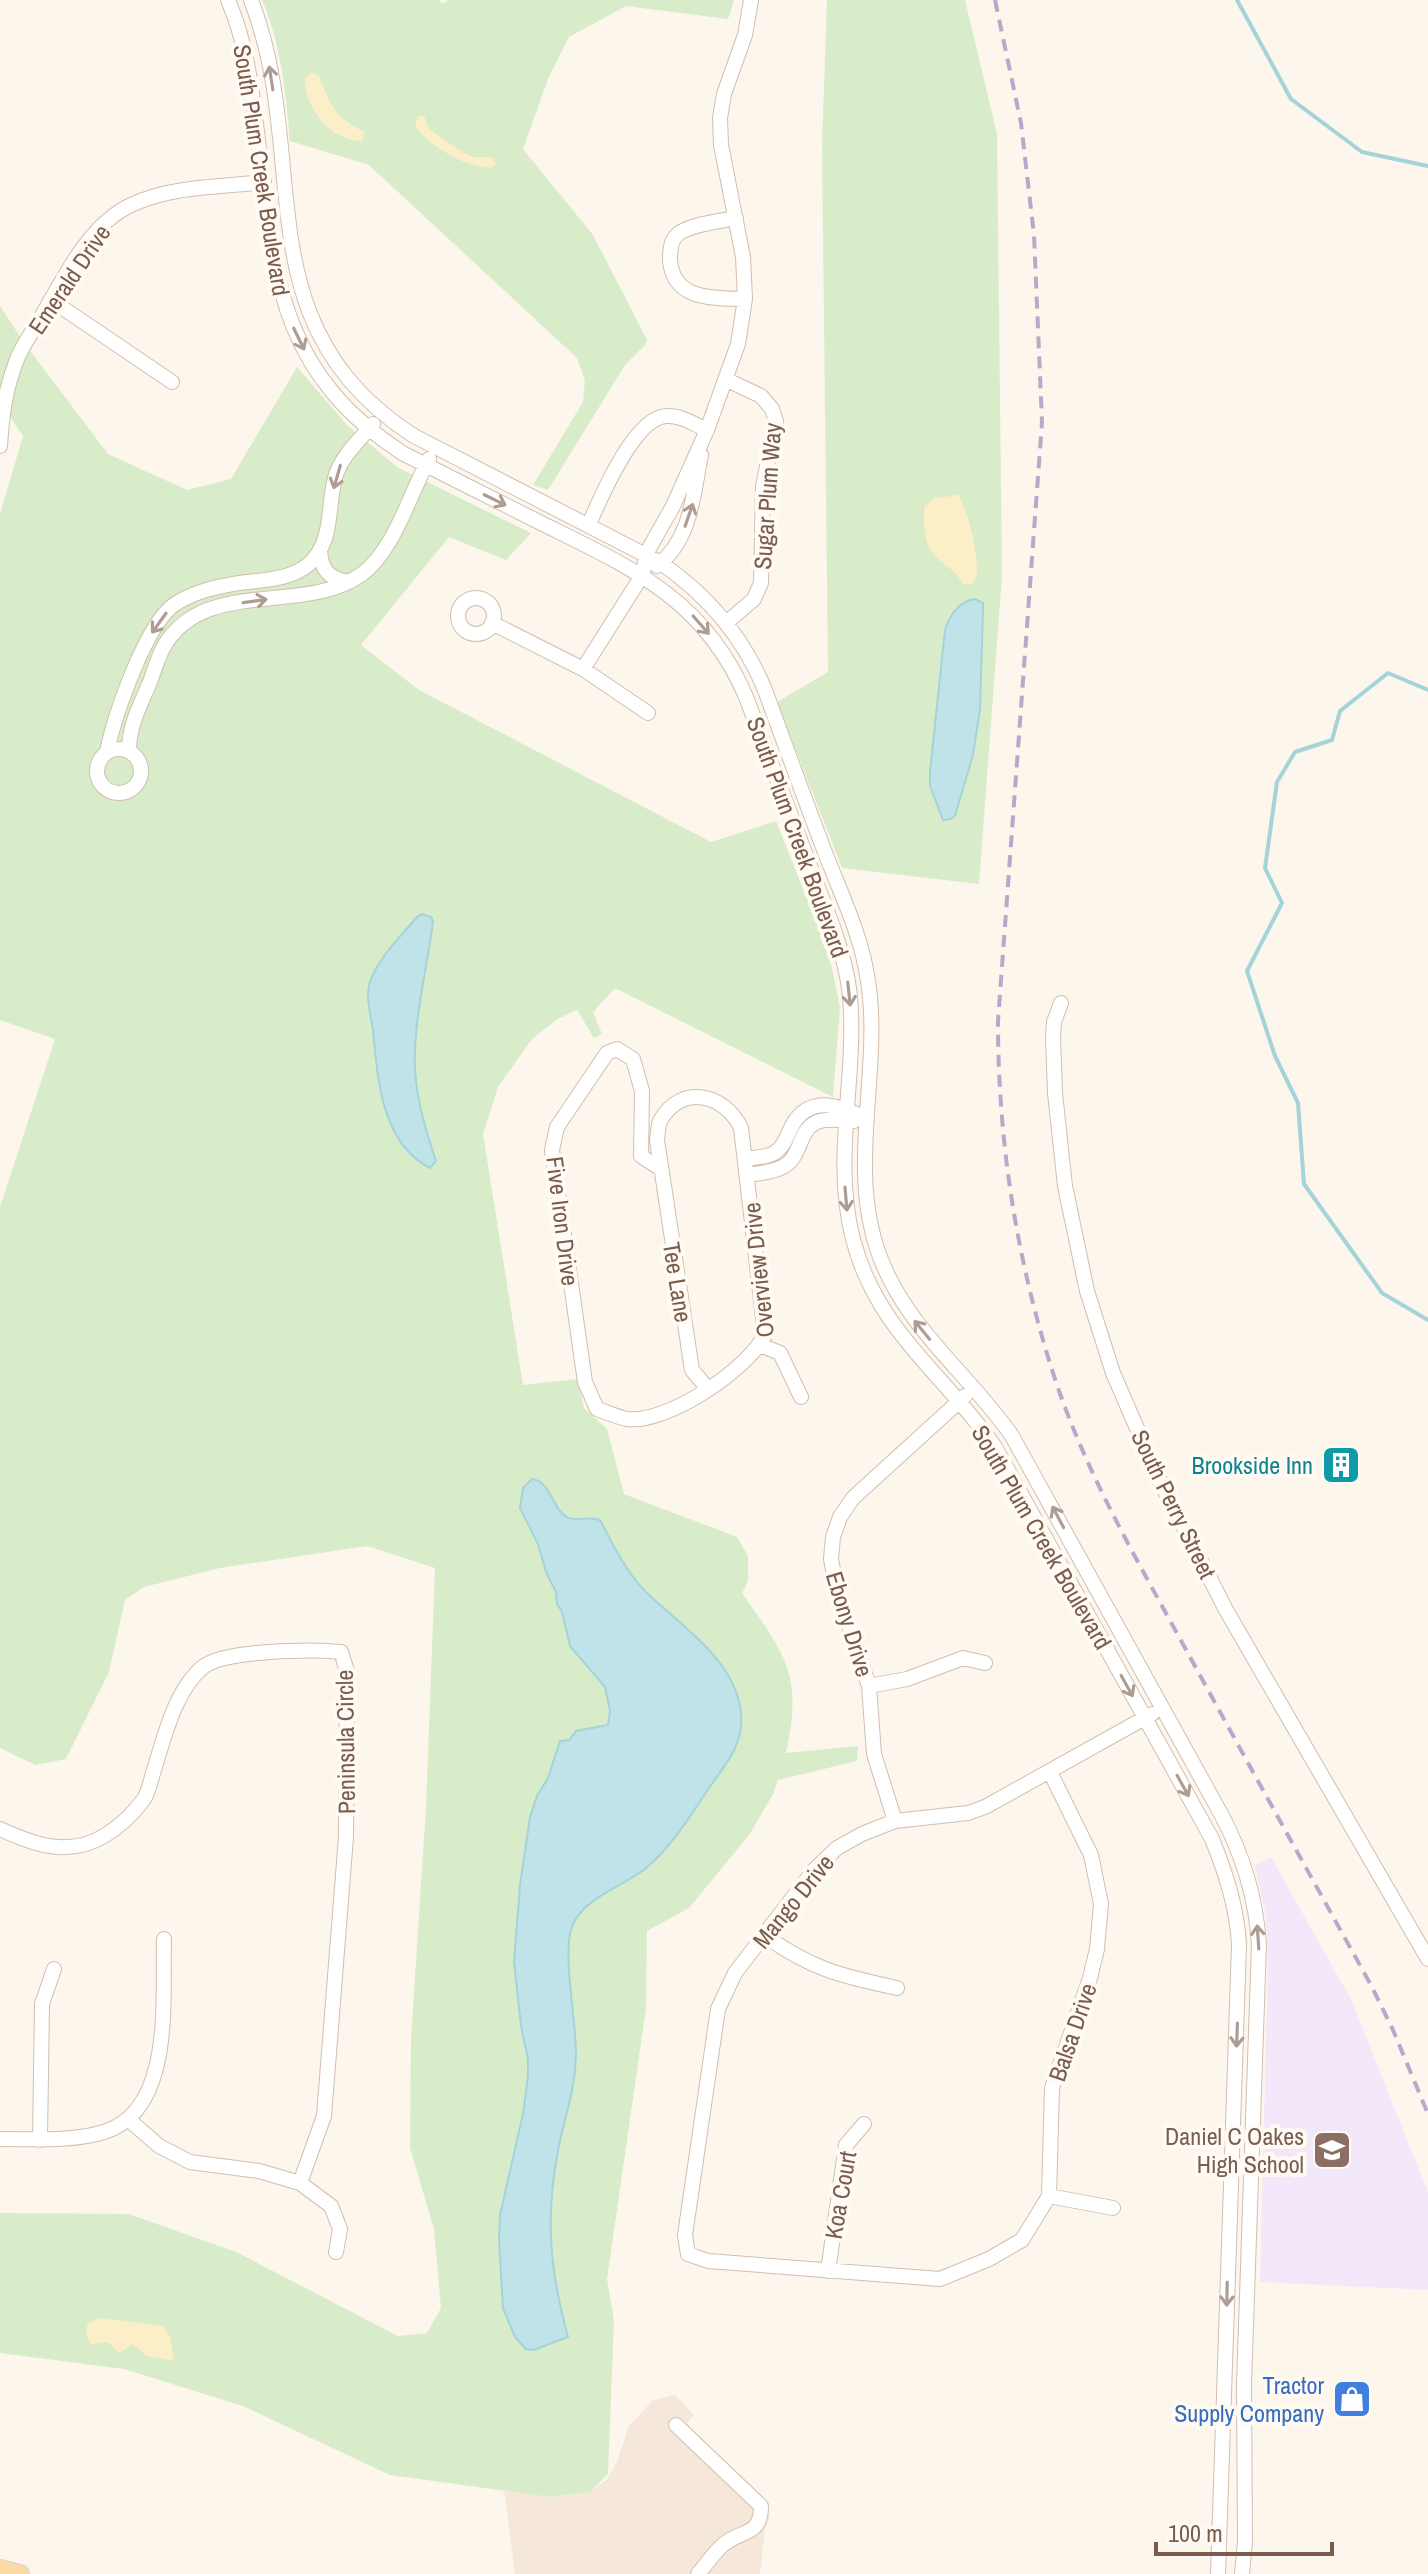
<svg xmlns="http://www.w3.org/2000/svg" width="1428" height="2574" font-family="'Archivo Narrow',sans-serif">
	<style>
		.residential { fill: #f5e8da }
		.education { fill: #f3e8fa }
		.green { fill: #d8ecc9 }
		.sand { fill: #fcefc7 }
		.water { fill: #bfe3e8; stroke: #a5d3da; stroke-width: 2 }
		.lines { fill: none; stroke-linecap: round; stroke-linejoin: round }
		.stream { stroke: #a5d3da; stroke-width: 4 }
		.minor-casing { stroke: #d1beb0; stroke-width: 16 }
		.major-casing { stroke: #dad1cd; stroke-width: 20 }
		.minor { stroke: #fff; stroke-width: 14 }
		.major { stroke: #fbd9a5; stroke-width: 18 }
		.rail { stroke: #b9a8c9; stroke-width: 4; stroke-dasharray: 12 8; stroke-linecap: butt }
		.oneway { stroke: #af9d94 }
		.labels { text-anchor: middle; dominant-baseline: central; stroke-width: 8; stroke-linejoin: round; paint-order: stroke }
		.street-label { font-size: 24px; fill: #7a5c4d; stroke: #fffaf3 }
		.culture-label { font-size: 24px; fill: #0d838f; stroke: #fffaf3; text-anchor: end }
		.education-label { font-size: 24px; fill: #785e54; stroke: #fffaf3; text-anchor: end }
		.shop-label { font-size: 24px; fill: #366cbe; stroke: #fffaf3; text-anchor: end }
	</style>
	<rect width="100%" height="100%" fill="#fdf6ec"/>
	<path class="residential" d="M675 2395 694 2415 687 2423 692 2430 764 2504 770 2518 765 2529 760 2574H515L504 2490 551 2497 590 2492 607 2479 617 2462 629 2426 653 2400Z"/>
	<path class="education" d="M1271 1857 1352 2001 1428 2192V2290L1260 2282 1268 1960 1266 1915 1255 1866Z"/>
	<path class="green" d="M262 0H440L442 4 448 0H734L728 19 626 6 569 37 548 79 523 149 593 235 647 340 645 345 625 365 548 490 533 485 583 402 585 380 577 358 369 165 290 141C286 94 281 44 262 0Z
		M827 0H965L997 134 1002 576 979 884 842 868 777 702 828 672 822 145Z
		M0 306 25 344 108 454 187 490 231 479 297 367 347 425 397 467 531 533 506 560 449 537 361 645 419 690 711 842 776 821 829 954 840 1007 833 1097 615 988 593 1012 602 1034 594 1038 577 1010 556 1020 532 1039 498 1087 483 1134 523 1385 578 1379 584 1408 607 1429 624 1494 737 1537 748 1556V1581L742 1593C786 1656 803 1674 786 1753L858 1746 857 1761 778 1780 773 1794 749 1835 689 1908 647 1931 646 2008 607 2279 614 2321 608 2474 590 2492 551 2497 390 2475 243 2406 124 2369 0 2353V2213L129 2214 236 2252 398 2336 427 2333 441 2308 434 2229 410 2148 411 2039 426 1807 435 1568 367 1546 220 1568 144 1587 125 1600 109 1672 66 1759 35 1765 0 1748V1207L55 1039 0 1020V514L23 436 0 402Z"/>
	<path class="sand" d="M311 72 319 76C331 107 334 116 364 132L363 141C332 143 303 107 305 78Z
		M419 116H424L429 129 462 152 473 157H492L496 164 493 167C473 172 419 142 415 122Z
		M952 495H958C970 515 978 555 977 578L970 585 963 584C954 568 947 568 936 557 923 544 924 524 924 507L935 498 948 496V499Z
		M100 2318 162 2326 170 2336 174 2361 146 2356 133 2344 119 2353 108 2342 91 2344C86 2336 85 2331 88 2323Z"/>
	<path class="water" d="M975 599 983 603V609L980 709 973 755 955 816 951 819 943 820 930 786V771L945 630C950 615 959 601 975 599Z
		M422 914 431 917 433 921C427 970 413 1020 415 1070 417 1102 426 1131 436 1161L430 1168C381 1143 378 1079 373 1031 371 1015 365 998 370 982 378 958 401 936 417 917Z
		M532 1479C551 1481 552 1509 567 1517 577 1523 589 1515 600 1520 613 1545 625 1570 645 1591 679 1625 730 1655 740 1706 743 1720 741 1735 735 1748 729 1762 718 1775 709 1788 690 1816 671 1848 645 1869 623 1886 586 1897 573 1924 561 1948 577 2025 576 2056 575 2092 564 2118 558 2151 545 2218 550 2271 568 2337L534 2350 526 2349 515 2337 503 2308 499 2239 500 2215 523 2114 528 2076V2059L521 2026 514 1962 520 1885 530 1817 537 1796 548 1778 560 1741 569 1740 576 1731 608 1725 610 1711 605 1687 570 1646 562 1612 557 1604 556 1592 546 1572 538 1544 520 1508 523 1488Z"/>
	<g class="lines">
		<path class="stream" d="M1237 0 1291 99 1362 152 1428 166
			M1428 690 1388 673 1340 711 1332 740 1295 752 1277 782 1265 868 1282 903 1247 971 1275 1056 1298 1103 1304 1184 1382 1293 1428 1320"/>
		<defs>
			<path id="minor" d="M228 0C245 39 251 82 256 124 274 265 272 369 404 454 450 477 495 500 541 523 630 567 705 599 746 697L833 927C841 950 848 973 850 997 857 1078 832 1159 853 1239 877 1332 944 1373 995 1447L1212 1839C1226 1874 1237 1907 1239 1945L1218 2574
				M251 0C313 160 240 324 414 436L661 563C707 595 744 638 765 690 785 745 805 800 826 855 842 896 862 937 868 981 882 1072 846 1167 880 1257 907 1329 969 1374 1012 1436L1221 1814C1243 1855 1256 1898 1259 1944L1244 2384 1245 2541 1242 2574
				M736 218C721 221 685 225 676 236 670 242 670 253 670 260 673 301 714 298 745 299
				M51 300 172 382
				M0 446C2 416 5 390 16 362 21 347 32 333 40 319 63 280 88 225 131 205 170 186 221 187 264 182
				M589 524C601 497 634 418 666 416 680 415 694 424 707 430
				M320 550C321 570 329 579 349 582
				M657 566C692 539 693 494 701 455
				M458 616a18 18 0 1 1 36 0a18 18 0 1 1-36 0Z
				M492 623 583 669 648 713
				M726 623 754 599 761 583 763 486 776 421 772 409 761 396 727 380
				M583 669 643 574 646 554 673 506 707 430 738 344 745 299 743 257 721 145 720 118 724 94 745 35 751 0
				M97 771a22 22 0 1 1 44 0a22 22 0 1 1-44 0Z
				M129 751C129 725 140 706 150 682 154 671 158 658 163 648 203 576 304 616 362 574 394 551 410 493 429 459
				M107 752C114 717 146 623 175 604 195 591 216 587 239 583 261 580 291 580 309 564 334 541 327 508 335 478 341 456 359 441 373 424
				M1061 1003 1054 1022 1053 1037 1055 1093 1065 1186 1087 1291 1113 1373 1159 1479 1226 1610 1428 1959
				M746 1159C755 1157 769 1158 777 1151 785 1145 788 1133 793 1124 811 1094 842 1106 867 1119
				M661 1169 641 1156 642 1091 633 1059 617 1049 607 1053 557 1127 552 1150 585 1382 597 1409C606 1412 617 1417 627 1419 667 1424 747 1370 765 1335L741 1128C725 1094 681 1083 660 1121 658 1126 658 1134 657 1140L692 1370 708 1389
				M748 1175C761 1173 775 1172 786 1165 801 1155 799 1131 815 1123 826 1117 843 1121 854 1121
				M760 1345 780 1353 801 1397
				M869 1686 907 1679 963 1658 985 1663
				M1050 1772 1091 1855 1101 1904 1097 1949 1090 1978 1052 2088 1049 2196 1022 2240 989 2259 940 2279 708 2261 688 2254 685 2235 718 2009 735 1973 814 1870 837 1848 862 1834 895 1821 968 1813 985 1807 1152 1714
				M895 1821 874 1754 869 1686 836 1586 831 1559 833 1537 840 1517 853 1498 965 1396
				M0 1829C35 1845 69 1857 104 1836 119 1827 133 1814 144 1799 149 1791 151 1779 154 1770 164 1738 175 1690 203 1667 224 1650 313 1649 341 1652L347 1671 346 1837 324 2116 300 2183
				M764 1935C811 1969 841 1976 897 1988
				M128 2119 159 2146 190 2162 259 2171 300 2183 331 2206 340 2229 336 2252
				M0 2139C34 2139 71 2142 104 2132 175 2110 162 1997 164 1939
				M40 2140 42 2004 54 1969
				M1049 2196 1113 2208
				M828 2271 846 2145 864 2124
				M676 2425 761 2506C761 2536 743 2529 724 2544 714 2552 706 2565 698 2574"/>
			<path id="major" d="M0 2569 20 2574"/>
		</defs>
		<use href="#minor" class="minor-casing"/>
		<use href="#major" class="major-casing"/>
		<use href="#minor" class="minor"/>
		<use href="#major" class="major"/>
		<path class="rail" d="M995 0 1021 123 1034 235 1042 422 998 1021C998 1144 1017 1263 1055 1379 1086 1473 1137 1560 1184 1646 1246 1760 1309 1873 1372 1987L1393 2030 1428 2114"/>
	</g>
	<defs><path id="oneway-shaft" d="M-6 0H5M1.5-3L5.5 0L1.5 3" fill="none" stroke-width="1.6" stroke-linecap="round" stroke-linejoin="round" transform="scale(2)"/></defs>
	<g class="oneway">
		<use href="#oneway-shaft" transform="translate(271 78) rotate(-99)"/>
		<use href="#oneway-shaft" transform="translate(299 339) rotate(64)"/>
		<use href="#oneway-shaft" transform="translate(337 477) rotate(106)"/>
		<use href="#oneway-shaft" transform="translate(495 500) rotate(26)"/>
		<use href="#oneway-shaft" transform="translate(689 515) rotate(-71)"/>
		<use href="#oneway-shaft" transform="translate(255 601) rotate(-8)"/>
		<use href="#oneway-shaft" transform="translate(159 623) rotate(126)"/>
		<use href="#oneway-shaft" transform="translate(701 625) rotate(49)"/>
		<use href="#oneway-shaft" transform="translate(849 994) rotate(84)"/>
		<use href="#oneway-shaft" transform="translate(846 1199) rotate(85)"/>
		<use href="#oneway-shaft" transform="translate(922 1330) rotate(-129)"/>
		<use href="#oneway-shaft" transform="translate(1058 1517) rotate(-118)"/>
		<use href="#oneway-shaft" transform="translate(1127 1686) rotate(61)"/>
		<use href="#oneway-shaft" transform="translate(1183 1786) rotate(61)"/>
		<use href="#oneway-shaft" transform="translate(1258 1937) rotate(-94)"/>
		<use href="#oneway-shaft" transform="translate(1237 2035) rotate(92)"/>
		<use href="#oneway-shaft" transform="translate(1227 2294) rotate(91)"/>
	</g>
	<defs>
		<symbol id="building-square" viewBox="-11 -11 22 22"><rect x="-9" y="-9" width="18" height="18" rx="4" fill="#0f9aa8" stroke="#fffaf3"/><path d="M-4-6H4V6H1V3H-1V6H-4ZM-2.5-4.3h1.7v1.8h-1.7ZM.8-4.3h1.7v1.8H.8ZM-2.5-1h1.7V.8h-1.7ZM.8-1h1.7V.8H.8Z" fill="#fff"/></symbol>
		<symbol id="school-square" viewBox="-11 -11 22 22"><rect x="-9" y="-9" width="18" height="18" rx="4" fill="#8d6e63" stroke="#fffaf3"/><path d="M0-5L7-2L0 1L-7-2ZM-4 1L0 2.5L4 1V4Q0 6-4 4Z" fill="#fff"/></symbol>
		<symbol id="shop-square" viewBox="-11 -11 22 22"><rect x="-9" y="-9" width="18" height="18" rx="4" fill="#3f7fe0" stroke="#fffaf3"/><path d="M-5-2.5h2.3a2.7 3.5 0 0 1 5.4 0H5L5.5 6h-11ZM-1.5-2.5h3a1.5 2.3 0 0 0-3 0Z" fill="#fff"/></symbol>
	</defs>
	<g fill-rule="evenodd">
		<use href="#building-square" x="1319" y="1443" width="44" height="44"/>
		<use href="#school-square" x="1310" y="2128" width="44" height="44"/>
		<use href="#shop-square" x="1330" y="2377" width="44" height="44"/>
	</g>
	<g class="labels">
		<g class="street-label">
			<text transform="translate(262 170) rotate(81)">South Plum Creek Boulevard</text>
			<text transform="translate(69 279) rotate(-56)">Emerald Drive</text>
			<text transform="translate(767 496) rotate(-86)">Sugar Plum Way</text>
			<text transform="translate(798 837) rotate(70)">South Plum Creek Boulevard</text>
			<text transform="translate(563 1221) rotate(83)">Five Iron Drive</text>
			<text transform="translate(758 1270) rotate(-96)">Overview Drive</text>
			<text transform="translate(678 1282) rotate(81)">Tee Lane</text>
			<text transform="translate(1174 1504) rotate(64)">South Perry Street</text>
			<text transform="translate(1042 1537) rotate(60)">South Plum Creek Boulevard</text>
			<text transform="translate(850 1624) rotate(73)">Ebony Drive</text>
			<text transform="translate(345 1742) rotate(-91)">Peninsula Circle</text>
			<text transform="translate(793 1901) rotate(-51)">Mango Drive</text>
			<text transform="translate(1072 2032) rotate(-71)">Balsa Drive</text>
			<text transform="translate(840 2195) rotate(-80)">Koa Court</text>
		</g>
		<g class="culture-label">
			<text x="1313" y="1465">Brookside Inn</text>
		</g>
		<g class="education-label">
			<text x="1304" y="2136">Daniel C Oakes<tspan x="1304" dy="28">High School</tspan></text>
		</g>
		<g class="shop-label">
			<text x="1324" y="2385">Tractor<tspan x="1324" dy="28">Supply Company</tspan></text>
		</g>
	</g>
	<path d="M1156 2542v12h176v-12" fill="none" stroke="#7a5c4d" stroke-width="4"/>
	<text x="1168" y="2542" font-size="24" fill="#7a5c4d" stroke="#fffaf3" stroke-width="6" paint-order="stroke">100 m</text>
</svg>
